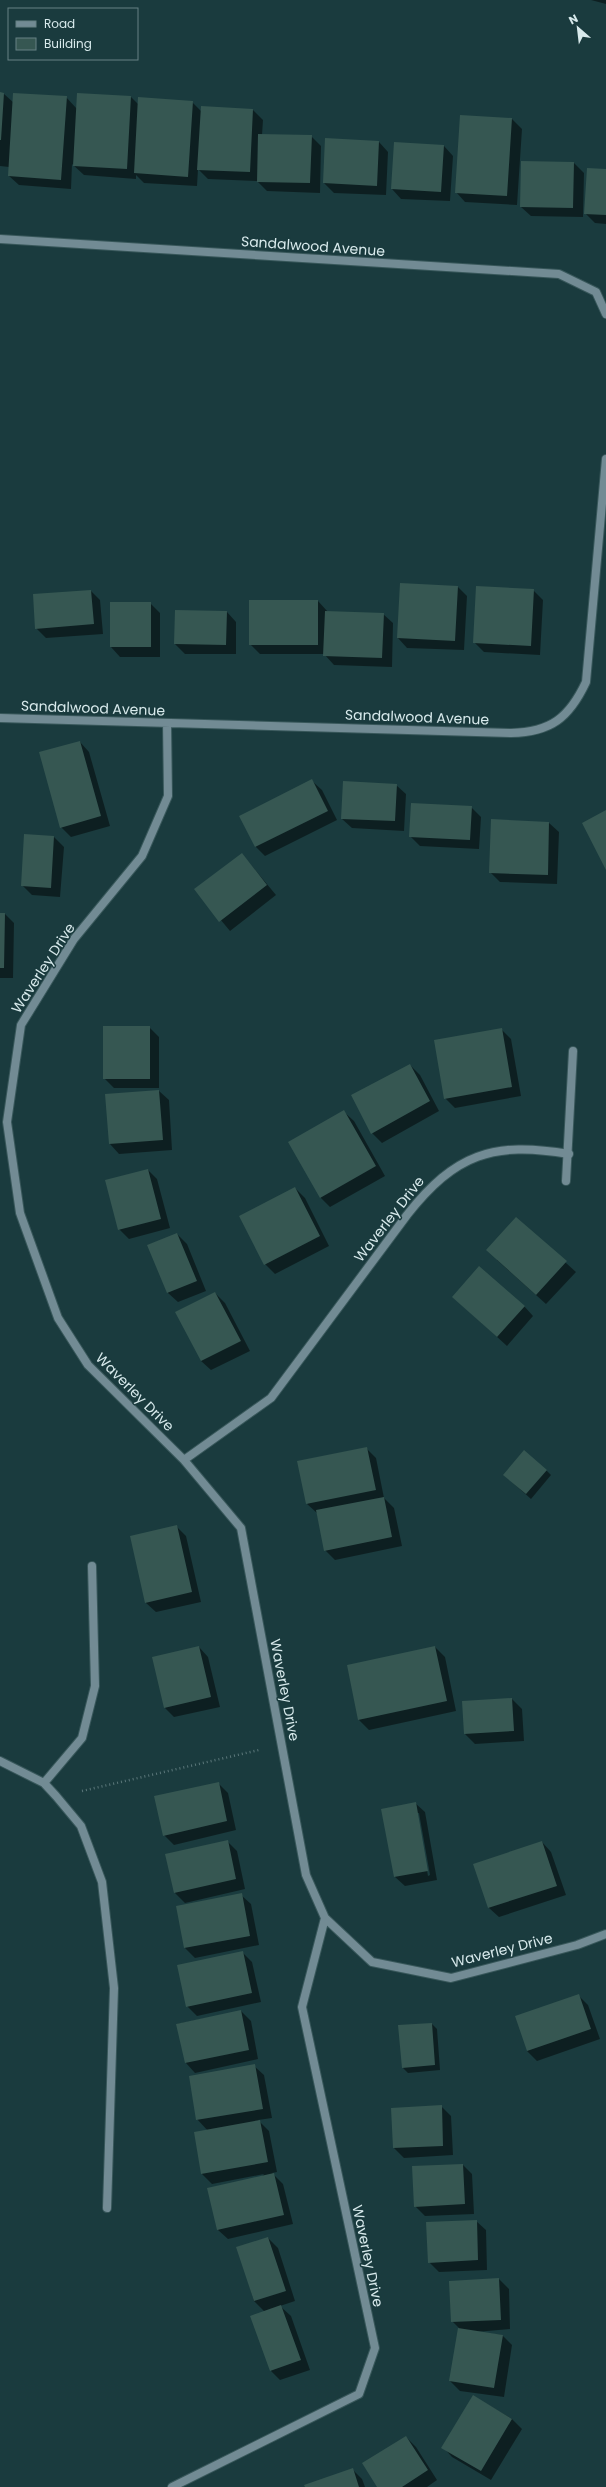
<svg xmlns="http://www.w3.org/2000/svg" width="606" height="2487" font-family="Poppins,sans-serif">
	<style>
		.shadow { fill: #0007; fill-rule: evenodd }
		.building { fill: #365752 }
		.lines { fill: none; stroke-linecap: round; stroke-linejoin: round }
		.service-casing { stroke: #38575a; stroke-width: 10 }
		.minor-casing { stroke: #38575a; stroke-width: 10 }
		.path { stroke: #5b777a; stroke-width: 2.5; stroke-dasharray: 1 3; stroke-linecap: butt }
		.service { stroke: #728b94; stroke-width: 8 }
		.minor { stroke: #728b94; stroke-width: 8 }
		.labels { text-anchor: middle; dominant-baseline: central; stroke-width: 3; stroke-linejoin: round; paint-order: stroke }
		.street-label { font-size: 14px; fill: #d8eaec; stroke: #1a3b3e }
	</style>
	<rect width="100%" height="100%" fill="#1a3b3e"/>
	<path class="shadow" d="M591 0H606V4Z
		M0 93 4 94 14 103 66 97 77 109 131 97 139 105 192 102 201 111 253 110 263 120 262 135 311 136 321 146 320 193 267 191 257 181 208 179 198 169 197 186 144 183 136 175V179L84 175 72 164 71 189 19 185 9 176V167L0 166Z
		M461 116 512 119 522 129 517 205 465 202 456 192Z
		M379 142 388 152 386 195 334 193 324 183Z
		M444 146 453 156 450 201 401 199 392 189Z
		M574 163 584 173 583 217 531 216 521 207Z
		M606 170V224L595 223 585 213Z
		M457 586 467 596 464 650 407 648 398 638Z
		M533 590 543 600 540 655 484 652 474 642Z
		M91 591 100 600 103 634 46 638 36 628Z
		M318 601 328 612 383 614 393 623 392 667 334 665 324 654H260L250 644Z
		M150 603 160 613V657H120L111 647Z
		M227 612 236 622V654H185L175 644Z
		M80 742 89 752 110 826 71 837 61 827Z
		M312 781 322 790 337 820 265 856 255 846Z
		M396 785 406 794 404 831 352 828 342 819Z
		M471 807 481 817 479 849 420 846 410 836Z
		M492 820 549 823 559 832 557 884 500 882 490 872Z
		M54 837 64 847 60 897 32 895 22 885Z
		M242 854 276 895 230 931 195 889Z
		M0 914H5L14 923 13 978H0Z
		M149 1027 159 1037V1088H114L104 1078Z
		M501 1029 511 1039 521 1096 455 1108 445 1098Z
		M410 1065 420 1075 439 1111 382 1143 372 1133Z
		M159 1091 169 1100 172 1150 119 1154 110 1144 106 1095Z
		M344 1112 354 1121 385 1176 330 1207 320 1197Z
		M148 1170 157 1179 170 1228 129 1239 119 1229Z
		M295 1188 305 1198 329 1246 275 1274 265 1264Z
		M516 1218 576 1272 546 1304 497 1260Z
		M177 1234 187 1244 206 1291 178 1302 168 1293 148 1245Z
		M215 1293 225 1303 250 1351 211 1370 201 1361Z
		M463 1306H524L533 1316 507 1346Z
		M366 1448 376 1458 384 1498 394 1508 402 1546 335 1560 325 1550 317 1513 307 1504Z
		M546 1470 551 1475 531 1499 504 1475Z
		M176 1526 186 1536 201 1602 156 1612 146 1603 131 1537Z
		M199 1647 208 1657 220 1707 174 1717 165 1708Z
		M435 1647 445 1657 456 1711 369 1730 359 1720 348 1666Z
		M512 1699 522 1709 524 1741 475 1744 465 1734Z
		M218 1783 228 1793 236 1830 174 1845 164 1835Z
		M415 1803 425 1812 437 1880 405 1886 395 1877ZM417 1813H419L430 1875 428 1876Z
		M227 1841 237 1851 245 1889 185 1903 175 1893 166 1855Z
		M542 1842 551 1852 566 1895 499 1917 489 1908 475 1864Z
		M241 1895 251 1904 259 1945 195 1958 185 1948 177 1907Z
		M242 1952 252 1962 261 2002 197 2016 187 2006Z
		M578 1995 588 2005 600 2039 537 2061 527 2051Z
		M241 2011 251 2021 258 2059 195 2073 186 2063 177 2024Z
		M432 2024 437 2029 440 2070 408 2073 403 2068 400 2026Z
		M254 2066 264 2075 272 2118 258 2120 269 2131 277 2172 272 2173 283 2184 293 2224 228 2239 218 2230 264 2174 212 2184 202 2174 195 2133 208 2131 197 2119Z
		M441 2106 451 2116 453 2155 404 2158 394 2148Z
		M463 2165 472 2174 474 2214 425 2216 415 2206Z
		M476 2221 486 2230 487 2270 439 2272 429 2262Z
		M268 2238 278 2248 295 2301 280 2306 291 2316 310 2370 280 2380 271 2371 265 2312 254 2301 238 2248Z
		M499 2279 509 2289 510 2329 476 2332 502 2335 512 2345 504 2397 460 2391 450 2381 459 2328 452 2321Z
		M473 2396 512 2419 522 2429 491 2480 452 2457 443 2447Z
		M406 2437 416 2447 437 2480 427 2487H378Z
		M352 2469 362 2479 365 2487H306Z"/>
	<path class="building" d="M0 92 4 93 1 140H0Z
		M13 93 67 96 61 180 8 176Z
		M77 93 131 96 127 169 73 166Z
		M138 97 193 101 188 177 134 173Z
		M201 106 253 109 250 172 197 170Z
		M460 115 512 118 507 196 455 193Z
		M258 134 312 135 310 183 257 182Z
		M325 138 379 141 377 186 323 183Z
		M394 142 444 145 441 192 391 189Z
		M521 161 574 162 573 208 520 207Z
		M587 168 606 169V215L584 214Z
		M400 583 458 586 455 641 397 638Z
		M476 586 534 589 531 646 473 643Z
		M91 590 94 624 35 629 33 594Z
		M249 600H318V645H249Z
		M110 602H151V647H110Z
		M175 610 227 611 226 645 174 644Z
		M325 611 384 613 382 658 323 656Z
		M80 741 101 816 60 828 39 752Z
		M312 779 328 811 255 847 239 816Z
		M343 781 397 784 395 821 341 819Z
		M411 803 472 806 470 840 409 837Z
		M606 810V870L582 823Z
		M491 819 549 822 548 875 489 873Z
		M24 834 54 836 51 888 21 886Z
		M242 853 267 885 219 922 194 889Z
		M0 913H5L4 968H0Z
		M103 1026H150V1079H103Z
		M502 1028 512 1087 444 1099 434 1040Z
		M410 1064 430 1101 371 1134 351 1095Z
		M159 1090 163 1140 109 1144 105 1094Z
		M344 1110 376 1166 320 1198 288 1142Z
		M148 1169 161 1219 118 1230 105 1180Z
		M295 1187 320 1236 264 1265 239 1216Z
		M516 1217 567 1261 536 1295 486 1250Z
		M177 1233 197 1281 167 1293 147 1245Z
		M479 1266 525 1306 497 1337 452 1297Z
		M215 1292 241 1341 201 1361 175 1312Z
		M367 1447 376 1490 306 1504 297 1461Z
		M524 1450 547 1470 526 1494 503 1475Z
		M384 1497 392 1537 324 1551 316 1510Z
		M177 1525 192 1592 145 1603 130 1536Z
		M199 1646 211 1697 164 1708 152 1657Z
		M435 1646 447 1701 358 1720 347 1665Z
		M512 1698 514 1731 464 1734 462 1701Z
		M219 1782 227 1821 163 1836 154 1796Z
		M416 1802 428 1871 394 1877 381 1809Z
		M228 1840 236 1879 174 1893 165 1854Z
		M542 1841 557 1886 488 1908 473 1864Z
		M242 1893 250 1936 184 1948 176 1906Z
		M243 1951 252 1993 186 2007 177 1965Z
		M579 1994 591 2029 527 2051 515 2016Z
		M241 2010 249 2050 185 2063 176 2024Z
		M432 2023 435 2065 402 2068 398 2025Z
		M255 2064 263 2109 196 2120 189 2076Z
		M442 2105 443 2146 393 2148 391 2108Z
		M260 2120 268 2162 201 2174 194 2132Z
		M463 2164 465 2204 414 2207 412 2166Z
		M274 2173 284 2215 217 2230 207 2188Z
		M477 2220 478 2260 428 2263 426 2222Z
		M268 2237 286 2291 254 2301 236 2247Z
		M499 2278 501 2320 451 2322 449 2281Z
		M281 2305 301 2360 270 2371 250 2316Z
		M458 2328 503 2335 494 2388 449 2381Z
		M473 2395 512 2419 481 2471 441 2448Z
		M406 2436 428 2470 402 2487H377L362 2463Z
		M353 2468 359 2487H305L304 2485Z"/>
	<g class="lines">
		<defs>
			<path id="service" d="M566 1181 573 1051
				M0 1761 44 1783 56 1796 81 1826 102 1882 114 1988 107 2208
				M44 1783 82 1738 95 1686 92 1566"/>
			<path id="minor" d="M0 239 559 274 596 292 606 314
				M0 718 511 733C551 732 569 718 586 682L606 459
				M167 723 168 796 142 856 74 939 21 1025 7 1122 20 1213 58 1318 88 1365 184 1460 241 1528 306 1875 325 1918 372 1962 451 1978 577 1945 606 1934
				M184 1460 271 1398 407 1215C455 1154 493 1141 569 1154
				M172 2487 359 2394 375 2348 302 2007 325 1918"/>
		</defs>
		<use href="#service" class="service-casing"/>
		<use href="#minor" class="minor-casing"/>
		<path class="path" d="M82 1791 259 1750"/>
		<use href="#service" class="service"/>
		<use href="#minor" class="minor"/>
	</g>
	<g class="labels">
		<g class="street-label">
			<text transform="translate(313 246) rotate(4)">Sandalwood Avenue</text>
			<text transform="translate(93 708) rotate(2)">Sandalwood Avenue</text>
			<text transform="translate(417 717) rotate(2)">Sandalwood Avenue</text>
			<text transform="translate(43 968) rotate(-57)">Waverley Drive</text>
			<text transform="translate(389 1219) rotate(-52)">Waverley Drive</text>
			<text transform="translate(135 1392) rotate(45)">Waverley Drive</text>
			<text transform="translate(285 1690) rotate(79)">Waverley Drive</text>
			<text transform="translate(502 1950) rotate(-14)">Waverley Drive</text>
			<text transform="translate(368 2256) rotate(78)">Waverley Drive</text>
		</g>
	</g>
	<rect x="8" y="8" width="130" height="52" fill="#1a3b3e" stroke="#668184"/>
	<rect x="16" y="21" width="20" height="6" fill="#728b94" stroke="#668184"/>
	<text x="44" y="28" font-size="12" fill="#d8eaec">Road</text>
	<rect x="16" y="38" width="20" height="12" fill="#365752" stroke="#668184"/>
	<text x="44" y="48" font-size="12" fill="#d8eaec">Building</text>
	<g transform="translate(578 28) rotate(332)" stroke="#1a3b3e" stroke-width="3" paint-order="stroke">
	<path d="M0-3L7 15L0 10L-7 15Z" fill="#d8eaec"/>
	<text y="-6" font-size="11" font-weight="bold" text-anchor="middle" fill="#d8eaec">N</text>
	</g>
</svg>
